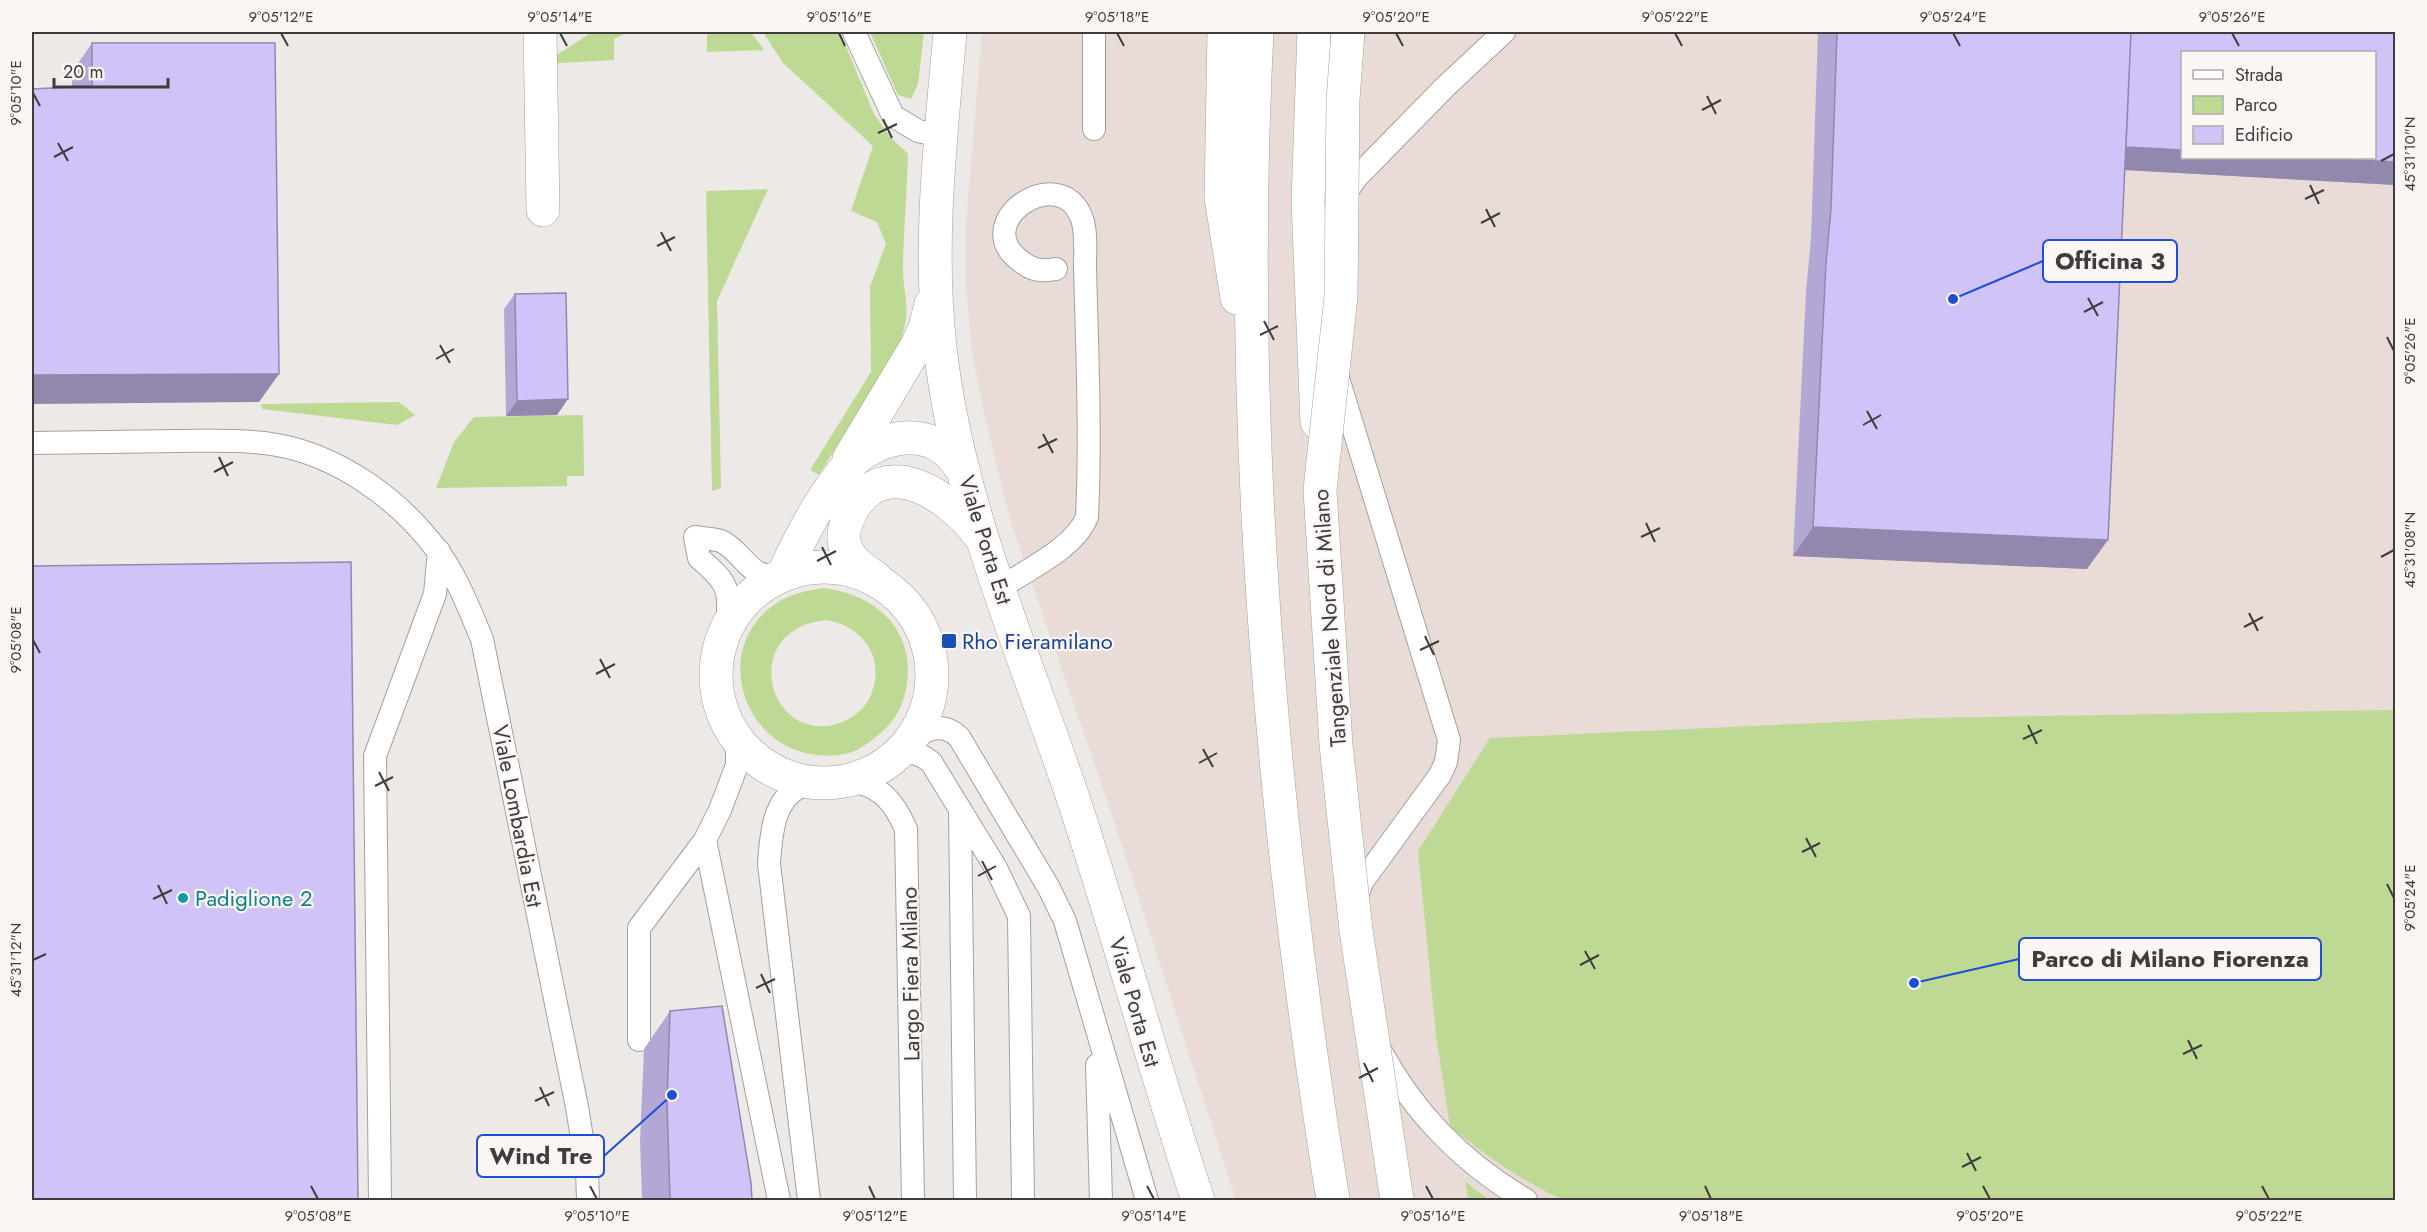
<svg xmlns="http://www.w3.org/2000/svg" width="2427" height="1232" font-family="Jost,sans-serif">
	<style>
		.built { fill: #e9dcd7; fill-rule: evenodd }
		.green { fill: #bdd994; fill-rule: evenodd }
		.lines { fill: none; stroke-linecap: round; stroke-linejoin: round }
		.service-casing { stroke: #a4a09e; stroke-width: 24 }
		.pedestrian-casing { stroke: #a4a09e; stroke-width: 34 }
		.tertiary-casing { stroke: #a4a09e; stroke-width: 34 }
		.motorway-casing { stroke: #a4a09e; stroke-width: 34 }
		.service { stroke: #fff; stroke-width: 22 }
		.pedestrian { stroke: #fff; stroke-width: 33 }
		.tertiary { stroke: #fff; stroke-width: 33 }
		.motorway { stroke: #fff; stroke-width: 33 }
		.motorway-bridge-casing { stroke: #a4a09e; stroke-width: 34; stroke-linecap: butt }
		.motorway-bridge { stroke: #fff; stroke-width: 33 }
		.wall { fill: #b3a8d5 }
		.shaded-wall { fill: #9288ae }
		.building { fill: #d0c3f8; stroke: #9288ae; stroke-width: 1.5 }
		.ticks { fill: none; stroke: #3e3c3c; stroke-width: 2 }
		.transit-dot { fill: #1a4fb4; stroke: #fbf6f4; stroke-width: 2 }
		.culture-dot { fill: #0f9aa8; stroke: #fbf6f4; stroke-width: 2 }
		.labels { text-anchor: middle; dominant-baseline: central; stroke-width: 4.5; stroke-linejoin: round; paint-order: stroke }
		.street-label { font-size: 22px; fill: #3e3c3c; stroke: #fbf6f4 }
		.transit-label { font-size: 22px; fill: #164399; stroke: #fbf6f4; text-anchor: start }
		.culture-label { font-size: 22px; fill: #0d838f; stroke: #fbf6f4; text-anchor: start }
		.leader { fill: none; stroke: #1d4ed8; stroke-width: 2 }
		.callout-dot { fill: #1d4ed8; stroke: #fbf6f4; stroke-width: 2 }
		.callout { fill: #fbf6f4; stroke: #1d4ed8; stroke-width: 2 }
		.callout-label { font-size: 24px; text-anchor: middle; font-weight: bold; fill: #3e3c3c }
		.neatline { fill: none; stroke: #3e3c3c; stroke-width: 2 }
		.ticks-label { font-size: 15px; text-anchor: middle; fill: #3e3c3c }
	</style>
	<rect width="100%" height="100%" fill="#ede9e7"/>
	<path class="built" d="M982 32H2395V1200H1236L1110 809 1010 520 984 413 971 346 966 285V224ZM2182 52H2374V158H2182Z"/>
	<path class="green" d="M592 32H628L614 39V60L543 64Z
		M707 32H751L764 50 707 52Z
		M763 32H840L874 114 891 138 908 154C907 190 904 225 903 261 902 298 914 308 898 347L819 475 810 470 871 372 870 287 886 244 877 222 851 211 873 146 783 63Z
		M870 32H924L918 84 911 99 898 95Z
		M768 189 717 301 721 488 712 491 706 191Z
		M399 402 415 415 397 425 262 409 261 404Z
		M583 415 584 476H567V486L436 488 454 442 474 417Z
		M823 588C881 595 921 636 904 697 898 719 883 733 865 745 852 755 833 757 817 755 739 747 710 642 780 601 793 593 807 591 823 588ZM827 620C862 627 885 655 872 692 868 706 854 718 840 723 767 747 737 628 827 620Z
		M2395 710V1200H1563C1521 1180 1485 1156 1450 1126L1436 1035 1418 851 1490 738 1927 718Z
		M1465 1181 1489 1200H1468Z"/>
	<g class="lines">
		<defs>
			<path id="service" d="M854 32 893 116 918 131 941 136
				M1094 32V129
				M1342 199 1356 178 1445 87 1504 32
				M1337 375 1449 740 1446 762 1440 775 1362 882 1355 903
				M32 443C80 442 129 442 177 441 210 441 244 439 277 445 339 456 399 499 437 550 457 576 469 609 482 639L577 1107 587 1170 588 1200
				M1000 588C1028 569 1075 548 1087 517 1091 433 1087 349 1085 266 1085 251 1087 230 1081 216 1058 162 971 221 1018 259 1031 270 1040 272 1056 269
				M727 627C730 588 729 584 699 558L695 537C703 539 716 538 723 542 747 556 749 581 783 575
				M911 740C928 728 943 722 959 737L1049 888 1065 921 1147 1200
				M894 758C908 750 918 752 931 762L996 868 1019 916 1023 1200
				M849 781C880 784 894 802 906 829L913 1200
				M960 811 965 1200
				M705 840 779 1200
				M639 1040V928L705 840 720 810 737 765V750L727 723
				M1379 1048C1413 1112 1464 1164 1526 1200
				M1097 1065 1101 1200
				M380 1200 375 756 435 594 439 551
				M809 1200 769 864C771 831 774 791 811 783"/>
			<path id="pedestrian" d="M540 32 543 210"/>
			<path id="tertiary" d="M950 32C941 136 928 242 940 347 957 501 1022 648 1072 795 1117 929 1153 1066 1198 1200
				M849 459 916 347 925 328 931 304
				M716 675a108 108 0 1 1 216 0a108 108 0 1 1-216 0Z
				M783 575C799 540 817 504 841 474 864 444 909 425 943 448 952 454 958 464 964 472
				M876 578C864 570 849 560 845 545 841 534 847 520 852 510 886 451 951 497 979 535"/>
			<path id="motorway" d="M1224 32 1221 197 1237 298
				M1257 32C1237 422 1271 815 1333 1200
				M1314 32 1308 201 1317 422"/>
		</defs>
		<use href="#service" class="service-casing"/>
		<use href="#pedestrian" class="pedestrian-casing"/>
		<use href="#tertiary" class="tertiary-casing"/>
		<use href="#motorway" class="motorway-casing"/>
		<use href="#service" class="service"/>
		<use href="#pedestrian" class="pedestrian"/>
		<use href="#tertiary" class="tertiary"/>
		<use href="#motorway" class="motorway"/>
		<defs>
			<path id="motorway-bridge" d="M1348 32 1343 100 1341 296 1320 490 1336 745 1356 930 1397 1200"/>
		</defs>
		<use href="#motorway-bridge" class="motorway-bridge-casing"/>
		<use href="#motorway-bridge" class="motorway-bridge"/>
	</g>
	<path class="wall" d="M1818 32H2396V185L2125 170 2087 569 1793 556 1806 292 1811 238Z
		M92 43 259 402 72 87V72Z
		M515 294 568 399 557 415 506 416 504 309Z
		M670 1011 752 1200H642L640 1141 644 1049Z"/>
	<path class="shaded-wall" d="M2122 147 2182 150V158H2320L2396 162V185L2106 169Z
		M279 374 259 402 32 404V375Z
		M568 399 557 415 506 416 517 401Z
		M1813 527 2108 540 2087 569 1793 556Z"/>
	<path class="building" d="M1837 32H2131L2108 540 1813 527 1826 263 1831 209Z
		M2131 32H2396V162L2320 158H2374V52H2182V150L2126 147Z
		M92 43H275L279 374 32 375V89L92 86Z
		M566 293 568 399 517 401 515 294Z
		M351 562 358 1200H32V566Z
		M722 1006 751 1183 752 1200H670L667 1102 670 1011Z"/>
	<path class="ticks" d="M281 33 288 46M560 33 567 46M839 33 845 46M1117 33 1124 46M1396 33 1403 46M1675 33 1682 46M1953 33 1960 46M2232 33 2239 46M33 93 40 106M1707 96 1716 114M1702 110 1721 100M883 119 892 138M878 133 897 124M58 143 68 161M54 157 73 147M2381 161 2394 154M2310 185 2319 204M2305 199 2324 190M1486 209 1495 227M1481 223 1500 213M661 232 671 251M657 246 675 237M2088 298 2098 316M2084 312 2103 302M1264 321 1274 340M1260 335 1278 326M2387 337 2394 351M440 345 450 363M436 359 454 349M1867 411 1877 429M1863 425 1881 415M1043 434 1053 453M1038 448 1057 439M219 457 228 476M214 472 233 462M1646 523 1655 542M1641 537 1660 528M822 547 831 565M2381 557 2394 550M817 561 836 551M2249 613 2258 631M2244 627 2263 617M1425 636 1434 655M33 640 40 653M1420 650 1439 641M600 659 610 678M596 674 615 664M2028 725 2037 744M2023 739 2042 730M1203 749 1213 767M1199 763 1217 753M379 772 389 791M375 786 393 777M1806 838 1816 857M1802 852 1820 843M982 861 992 880M978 876 996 866M2387 884 2394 898M158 885 167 904M153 899 172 890M1585 951 1595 969M33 960 46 954M1580 965 1599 955M761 974 770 993M756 988 775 979M2188 1040 2197 1059M2183 1054 2202 1045M1364 1063 1373 1082M1359 1078 1378 1068M540 1087 549 1106M535 1101 554 1092M1967 1153 1976 1171M1962 1167 1981 1157M311 1186 318 1199M590 1186 597 1199M869 1186 875 1199M1147 1186 1154 1199M1426 1186 1433 1199M1705 1186 1711 1199M1983 1186 1990 1199M2262 1186 2269 1199"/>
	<rect class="transit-dot" x="941" y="633" width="16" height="16" rx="3"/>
	<circle class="culture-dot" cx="183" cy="898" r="6"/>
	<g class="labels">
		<g class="street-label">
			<text transform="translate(986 540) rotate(73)">Viale Porta Est</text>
			<text transform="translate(1329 618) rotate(-94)">Tangenziale Nord di Milano</text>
			<text transform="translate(518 816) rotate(79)">Viale Lombardia Est</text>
			<text transform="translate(910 974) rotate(-91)">Largo Fiera Milano</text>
			<text transform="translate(1135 1002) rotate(74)">Viale Porta Est</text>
		</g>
		<g class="transit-label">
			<text x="962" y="641">Rho Fieramilano</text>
		</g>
		<g class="culture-label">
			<text x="195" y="898">Padiglione 2</text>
		</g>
	</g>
	<path class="leader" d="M1953 299L2043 261M1914 983L2019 959M672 1095L604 1156"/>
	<g class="callout-dot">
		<circle cx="1953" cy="299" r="6"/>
		<circle cx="1914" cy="983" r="6"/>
		<circle cx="672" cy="1095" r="6"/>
	</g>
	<g class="callout">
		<rect x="2043" y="240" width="134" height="42" rx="6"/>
		<rect x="2019" y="938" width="302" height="42" rx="6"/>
		<rect x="477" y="1135" width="127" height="42" rx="6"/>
	</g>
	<g class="callout-label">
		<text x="2110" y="269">Officina 3</text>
		<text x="2170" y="967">Parco di Milano Fiorenza</text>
		<text x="541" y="1164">Wind Tre</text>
	</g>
	<rect width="2427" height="1232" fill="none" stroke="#fbf6f4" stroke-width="66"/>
	<rect x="2181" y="51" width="195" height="108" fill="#fbf6f4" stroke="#afacaa" stroke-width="1.5"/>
	<rect x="2193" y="70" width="30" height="9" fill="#ffffff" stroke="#afacaa" stroke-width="1.5"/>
	<text x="2235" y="81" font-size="18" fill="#3e3c3c">Strada</text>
	<rect x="2193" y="96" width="30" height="18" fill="#bdd994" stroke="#afacaa" stroke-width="1.5"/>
	<text x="2235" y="111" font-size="18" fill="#3e3c3c">Parco</text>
	<rect x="2193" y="126" width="30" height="18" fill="#d0c3f8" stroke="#afacaa" stroke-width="1.5"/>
	<text x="2235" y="141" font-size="18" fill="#3e3c3c">Edificio</text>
	<path d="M54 78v9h114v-9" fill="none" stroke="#3e3c3c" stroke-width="3"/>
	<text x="63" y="78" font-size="18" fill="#3e3c3c" stroke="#fbf6f4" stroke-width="4.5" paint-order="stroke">20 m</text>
	<rect x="33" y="33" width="2361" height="1166" class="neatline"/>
	<g class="ticks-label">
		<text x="281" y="22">9°05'12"E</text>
		<text x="560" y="22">9°05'14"E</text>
		<text x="839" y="22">9°05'16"E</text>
		<text x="1117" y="22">9°05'18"E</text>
		<text x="1396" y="22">9°05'20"E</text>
		<text x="1675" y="22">9°05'22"E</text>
		<text x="1953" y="22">9°05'24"E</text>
		<text x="2232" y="22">9°05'26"E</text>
		<text transform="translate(16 93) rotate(-90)" y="5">9°05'10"E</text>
		<text transform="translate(2410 154) rotate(-90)" y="5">45°31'10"N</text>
		<text transform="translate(2410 351) rotate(-90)" y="5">9°05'26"E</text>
		<text transform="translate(2410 550) rotate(-90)" y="5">45°31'08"N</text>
		<text transform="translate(16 640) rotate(-90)" y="5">9°05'08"E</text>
		<text transform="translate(2410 898) rotate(-90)" y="5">9°05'24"E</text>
		<text transform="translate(16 960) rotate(-90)" y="5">45°31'12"N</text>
		<text x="318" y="1221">9°05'08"E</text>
		<text x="597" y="1221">9°05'10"E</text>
		<text x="875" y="1221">9°05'12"E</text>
		<text x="1154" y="1221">9°05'14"E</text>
		<text x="1433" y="1221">9°05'16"E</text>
		<text x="1711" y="1221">9°05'18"E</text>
		<text x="1990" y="1221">9°05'20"E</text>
		<text x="2269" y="1221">9°05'22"E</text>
	</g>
</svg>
